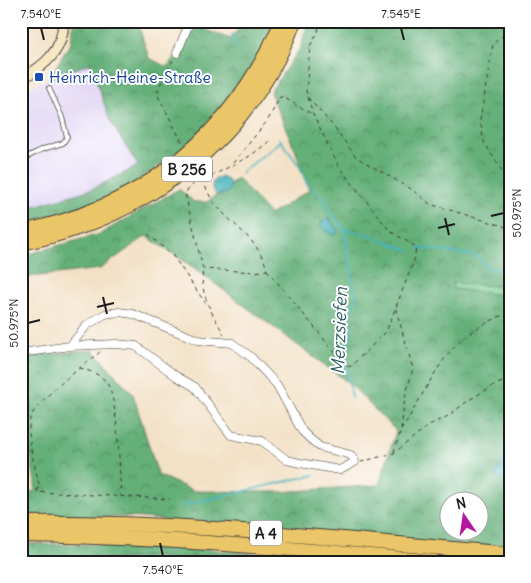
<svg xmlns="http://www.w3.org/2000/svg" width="531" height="583" font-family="Delius,sans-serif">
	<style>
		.built { fill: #e0d4f4 }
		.grass { fill: #7ccd8e; stroke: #4c7455 }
		.forest { fill: url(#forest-crowns); stroke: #40664a; fill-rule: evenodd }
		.water { fill: url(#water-waves); stroke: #30686c }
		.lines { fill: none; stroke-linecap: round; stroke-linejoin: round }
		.stream { stroke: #44b4bc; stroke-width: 2 }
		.lane-casing { stroke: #3c3a36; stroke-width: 5.5 }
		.street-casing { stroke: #3c3a36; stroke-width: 9 }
		.secondary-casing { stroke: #3c3a36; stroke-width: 12 }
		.highway-casing { stroke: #3c3a36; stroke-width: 16 }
		.path { stroke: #3c3a36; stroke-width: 1; stroke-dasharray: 4 4; stroke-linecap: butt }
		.lane { stroke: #fff; stroke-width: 4 }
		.street { stroke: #fff; stroke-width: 8 }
		.secondary { stroke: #f7e8c3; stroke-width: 10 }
		.highway { stroke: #ebc669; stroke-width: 14 }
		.ticks { fill: none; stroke: #1c1c1c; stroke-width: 2 }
		.transit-dot { fill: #1a4fb4; stroke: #fff; stroke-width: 2 }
		.labels { text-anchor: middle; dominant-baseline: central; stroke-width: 4; stroke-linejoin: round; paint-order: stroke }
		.shield { fill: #fff; stroke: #606060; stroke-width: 1 }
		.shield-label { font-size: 15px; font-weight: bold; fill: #1c1c1c }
		.transit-label { font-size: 16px; fill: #164399; stroke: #fff; text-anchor: start }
		.water-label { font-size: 18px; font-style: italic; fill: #2e6064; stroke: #fff }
		.neatline { fill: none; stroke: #1c1c1c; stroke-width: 2 }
		.ticks-label { font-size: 12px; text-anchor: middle; fill: #1c1c1c }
	</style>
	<defs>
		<pattern id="forest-crowns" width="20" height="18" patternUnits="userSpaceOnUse" patternTransform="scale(1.25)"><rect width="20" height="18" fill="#65b079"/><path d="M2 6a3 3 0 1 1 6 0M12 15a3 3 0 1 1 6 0" fill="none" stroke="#528e62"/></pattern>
		<pattern id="water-waves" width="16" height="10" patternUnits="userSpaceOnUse" patternTransform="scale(1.25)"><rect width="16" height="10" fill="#44b4bc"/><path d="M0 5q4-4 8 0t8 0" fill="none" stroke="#389298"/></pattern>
	</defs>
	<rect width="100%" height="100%" fill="#fff"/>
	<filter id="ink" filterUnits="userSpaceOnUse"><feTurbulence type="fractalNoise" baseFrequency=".02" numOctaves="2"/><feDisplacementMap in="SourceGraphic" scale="10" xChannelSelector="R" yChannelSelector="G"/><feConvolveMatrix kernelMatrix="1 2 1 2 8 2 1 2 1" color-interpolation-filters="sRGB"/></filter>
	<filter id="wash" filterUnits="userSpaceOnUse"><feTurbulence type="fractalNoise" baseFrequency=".0096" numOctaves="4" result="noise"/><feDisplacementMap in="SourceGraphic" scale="20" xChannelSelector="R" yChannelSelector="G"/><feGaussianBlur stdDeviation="1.12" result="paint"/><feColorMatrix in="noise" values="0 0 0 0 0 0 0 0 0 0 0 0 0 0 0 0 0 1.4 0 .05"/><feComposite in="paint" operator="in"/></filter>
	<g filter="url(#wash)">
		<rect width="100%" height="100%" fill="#f3e1c6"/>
		<path class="built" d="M90 63 110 121 138 166 92 189 21 210V90Z"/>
		<path class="grass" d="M452 282 510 287V296L452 289Z
			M160 556 175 562H71Z"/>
		<path class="forest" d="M74 21H137L149 58 167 67 197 27 231 39 244 21H275L251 73 191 142 137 182 96 204 21 224V210L92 189 138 166 110 121 90 63 48 80 71 42Z
			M308 21H510V287L452 283 453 289 510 296V549L130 517 21 518V493L36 491 26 421 30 392 27 356 93 350 133 394 158 475 194 491 280 492 379 485 396 431 350 384 187 263 146 236 100 269 21 278V256L100 234 179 189 194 202H207L237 178 270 215 309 190 296 152 270 92 301 47ZM448 500H478V530H448Z
			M21 544 155 545 355 562H175L160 556 71 562H21Z"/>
		<path class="water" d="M212 186a9 9 0 1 1 18 0a9 9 0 1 1-18 0Z
			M329 218 338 232 333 236 321 227V223Z
			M510 449V486H509L495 475Z"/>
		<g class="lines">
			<path class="stream" d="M232 34 235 47
				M279 138 300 167 307 184 324 198 328 209 344 229 356 298 349 317 351 330 346 364 352 398
				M241 173 280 142
				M344 229 369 235 409 250
				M419 248 476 256 491 270 505 267 510 269
				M183 507 184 505 314 475"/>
		</g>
	</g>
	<g filter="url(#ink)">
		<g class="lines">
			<defs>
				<path id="lane" d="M21 157 25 158 43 149 63 143 67 137 62 117 49 88
					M21 169 25 158
					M21 187 25 199"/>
				<path id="street" d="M177 53 190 21
					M21 353 70 346 116 344 136 346 176 376 195 387 231 435 262 441 287 460 300 463 340 470 355 462 351 455 320 447 309 438 302 431 277 385 251 357 232 343 198 340 133 314 119 312 105 314 87 325 70 346"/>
				<path id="secondary" d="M21 79C45 66 64 50 63 21"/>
				<path id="highway" d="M21 232C144 207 232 137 282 21
					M21 243C142 220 251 140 294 21
					M21 523C184 521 347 540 510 554
					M21 535C160 537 297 549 435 562"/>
			</defs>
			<use href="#lane" class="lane-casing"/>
			<use href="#street" class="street-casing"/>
			<use href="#secondary" class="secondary-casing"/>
			<use href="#highway" class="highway-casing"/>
			<path class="path" d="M510 29 493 44 480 120 484 142 510 184
				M173 60 160 85 157 94 182 142
				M308 98 335 128 356 157 411 189 430 204 510 228
				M233 163 268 120 280 97H283L312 114
				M198 172C203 181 207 191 212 200 229 224 260 239 267 270L256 272 203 269
				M200 177 185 193 203 269C199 293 212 314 224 334
				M204 180 250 156 271 140
				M148 234 173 256 206 304
				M267 270 338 356 343 367 351 366 386 332 414 261 416 247 390 231 339 167 313 114 306 91 310 46 318 32 320 21
				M100 352C85 364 34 402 30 419 26 439 35 465 39 484L37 492 170 499
				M80 368C89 371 101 374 107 383 119 403 119 470 121 496
				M401 430C422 399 435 364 463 338 477 326 494 320 510 311
				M394 452 401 430 405 398 413 369 395 306
				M361 462 394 453 429 425 448 416 469 400 496 384 510 380"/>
			<use href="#lane" class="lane"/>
			<use href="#street" class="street"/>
			<use href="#secondary" class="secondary"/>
			<use href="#highway" class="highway"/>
		</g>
	</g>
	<path class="ticks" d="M41 28 44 40M401 28 404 40M491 216 504 213M445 218 449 235M438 228 455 224M103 297 107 314M97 307 114 303M28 323 40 320M160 543 163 556"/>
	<rect class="transit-dot" x="34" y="72" width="10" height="10" rx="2.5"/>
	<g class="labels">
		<g class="shield">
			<rect x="162" y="156.5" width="50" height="25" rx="4"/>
			<rect x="250" y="520.5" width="32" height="25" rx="4"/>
		</g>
		<g class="shield-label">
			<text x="187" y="169">B 256</text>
			<text x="266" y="533">A 4</text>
		</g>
		<g class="transit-label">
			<text x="49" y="77">Heinrich-Heine-Straße</text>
		</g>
		<g class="water-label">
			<text transform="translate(339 331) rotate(-88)">Merzsiefen</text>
		</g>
	</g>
	<rect width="531" height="583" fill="none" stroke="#fff" stroke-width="55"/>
	<g transform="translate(464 516) rotate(347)"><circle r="24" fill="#ffffff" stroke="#a4a4a4"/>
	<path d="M0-4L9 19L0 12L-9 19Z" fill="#b5179e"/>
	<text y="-8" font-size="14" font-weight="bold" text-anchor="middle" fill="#1c1c1c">N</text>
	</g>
	<rect x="28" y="28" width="476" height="528" class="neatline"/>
	<g class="ticks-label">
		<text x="41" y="18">7.540°E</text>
		<text x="401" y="18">7.545°E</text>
		<text transform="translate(517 213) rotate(-90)" y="4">50.975°N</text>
		<text transform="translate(14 323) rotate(-90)" y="4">50.975°N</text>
		<text x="163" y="574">7.540°E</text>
	</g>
</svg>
